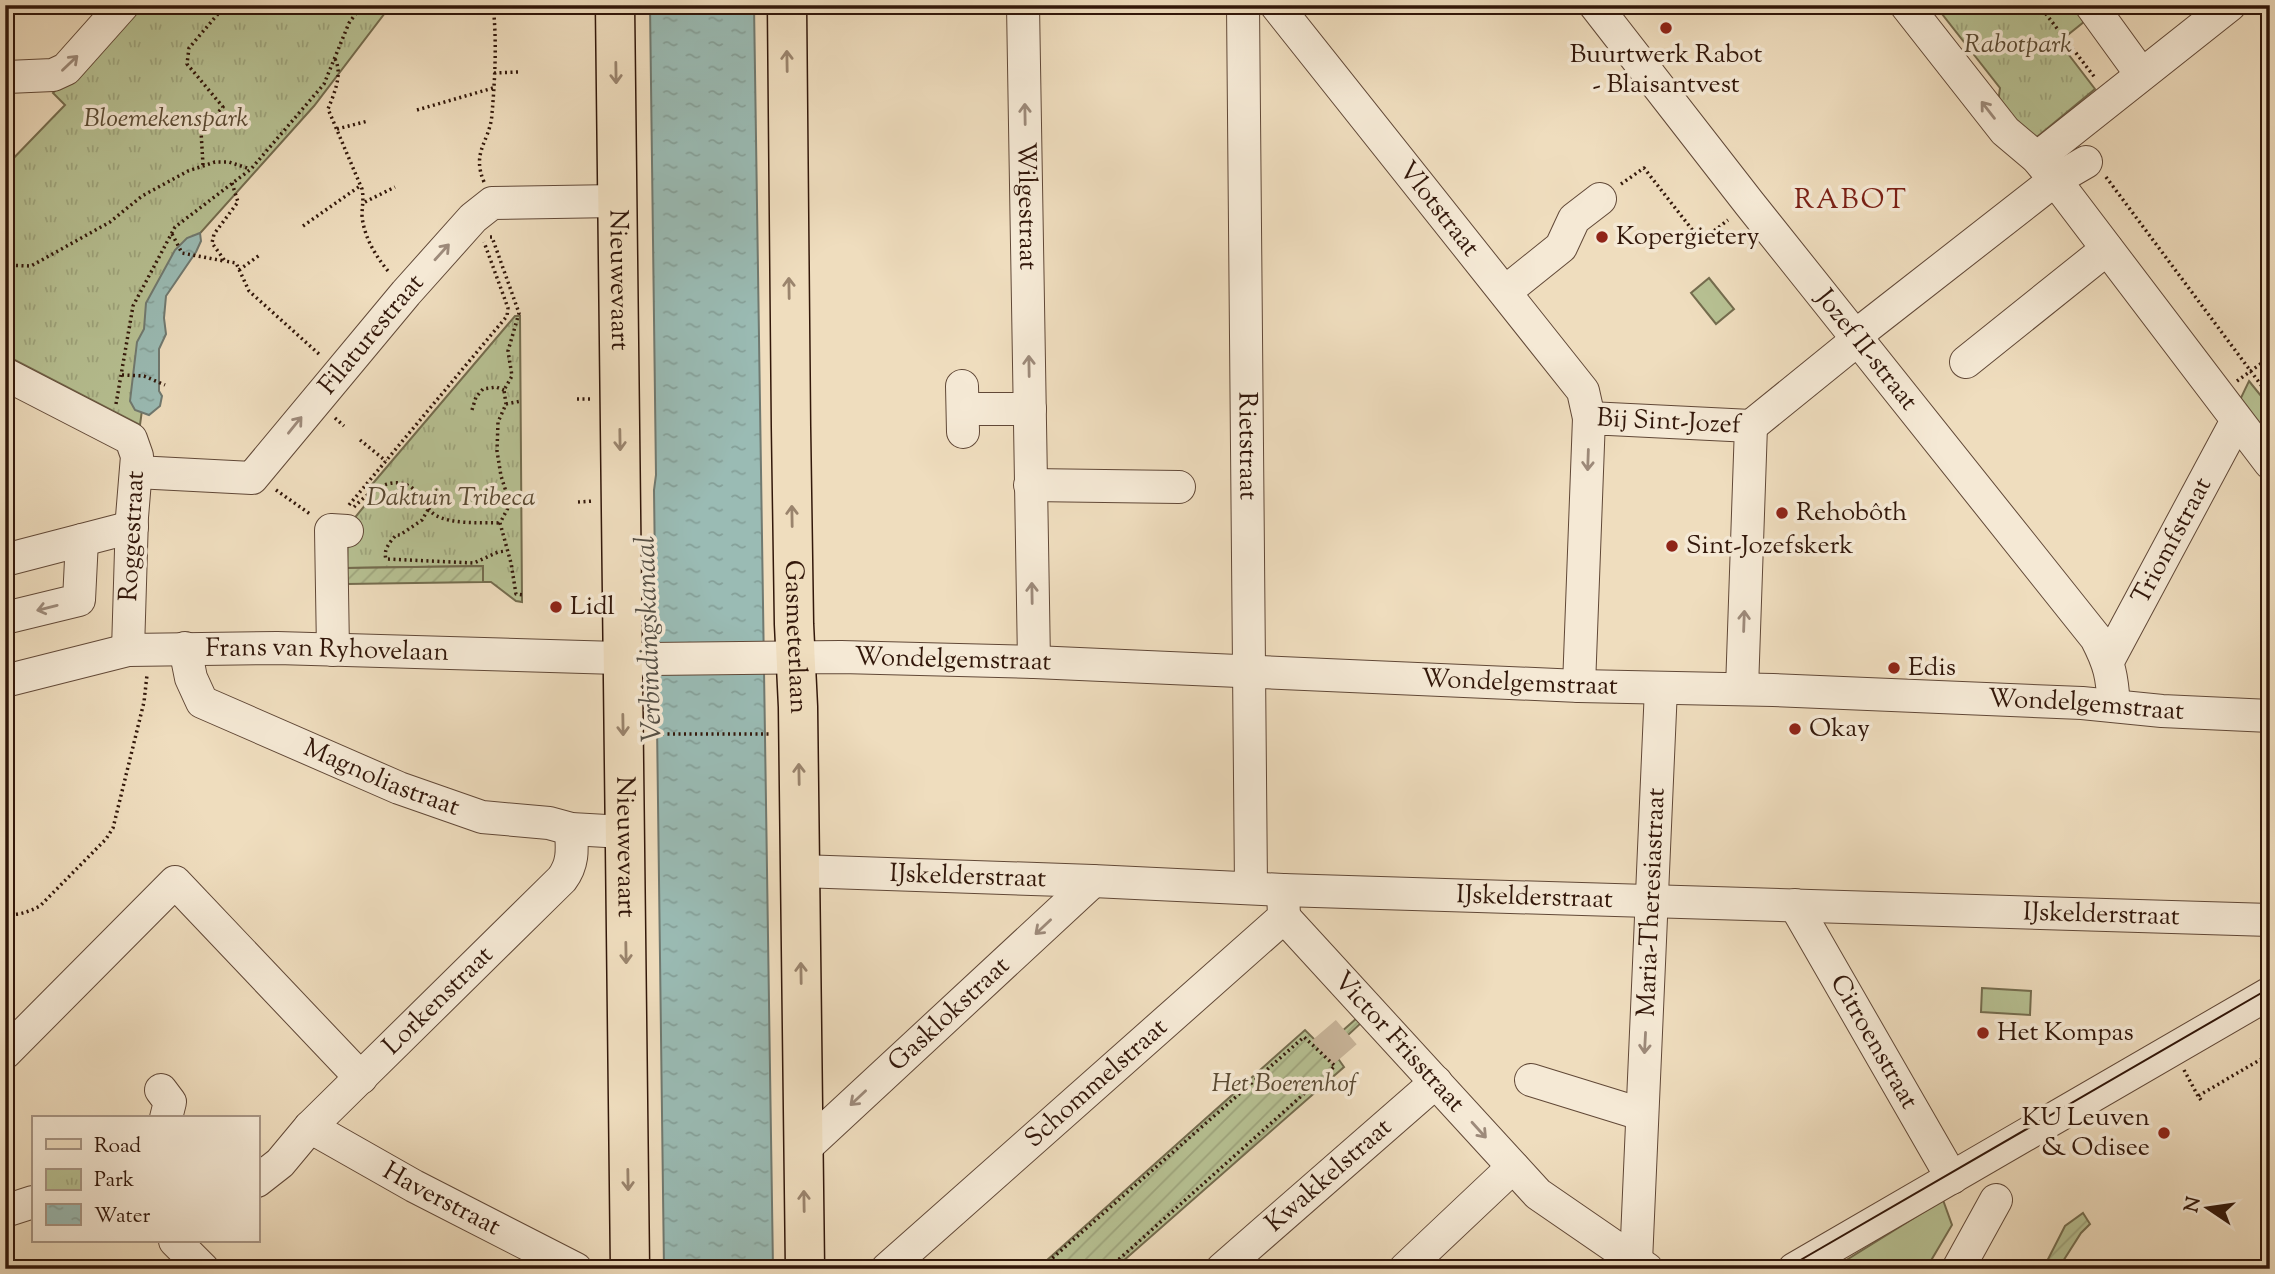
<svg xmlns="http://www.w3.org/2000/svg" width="2275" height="1274" font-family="'Sorts Mill Goudy',serif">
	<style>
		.grass { fill: #b7c193; stroke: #746c4e; stroke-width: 2 }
		.park { fill: url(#park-tufts); stroke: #746c4e; stroke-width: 2 }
		.garden { fill: url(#garden-furrows); stroke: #746c4e; stroke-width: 2 }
		.water { fill: url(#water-ripples); stroke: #707970; stroke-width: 2 }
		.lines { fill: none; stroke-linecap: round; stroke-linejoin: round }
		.minor-tunnel { stroke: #c9b59a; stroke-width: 32; stroke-dasharray: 32 16; stroke-linecap: butt }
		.minor-casing { stroke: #614837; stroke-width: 34 }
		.major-casing { stroke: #32170a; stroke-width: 41 }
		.path { stroke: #32170a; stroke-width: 3.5; stroke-dasharray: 2 3.5; stroke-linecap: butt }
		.minor { stroke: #f5e9d5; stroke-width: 32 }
		.major { stroke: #efddbe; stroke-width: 38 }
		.tram { stroke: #32170a; stroke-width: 2 }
		.oneway { stroke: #9a846d }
		.oneway2 { stroke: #9d8a7a }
		.poi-dot { fill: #8f2418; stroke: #f5e9d5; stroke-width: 2.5 }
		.labels { text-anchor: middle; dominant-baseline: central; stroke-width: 7; stroke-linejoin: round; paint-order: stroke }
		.park-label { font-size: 26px; font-style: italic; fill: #5a4a33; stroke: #f5e9d5 }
		.poi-label { font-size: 26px; fill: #32170a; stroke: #f5e9d5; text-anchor: start }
		.street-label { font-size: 26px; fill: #32170a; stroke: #f5e9d5 }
		.neighbourhood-label { font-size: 28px; letter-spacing: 2px; fill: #7a1f14; stroke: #f5e9d5 }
		.water-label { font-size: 28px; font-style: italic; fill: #565046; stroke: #f5e9d5 }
	</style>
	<defs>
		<pattern id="park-tufts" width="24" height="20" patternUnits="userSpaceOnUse" patternTransform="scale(1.75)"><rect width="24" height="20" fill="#b7c193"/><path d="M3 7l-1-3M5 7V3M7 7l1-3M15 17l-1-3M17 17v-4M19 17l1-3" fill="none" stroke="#9ea57d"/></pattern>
		<pattern id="garden-furrows" width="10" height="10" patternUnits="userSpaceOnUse" patternTransform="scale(1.75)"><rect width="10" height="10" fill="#b7c193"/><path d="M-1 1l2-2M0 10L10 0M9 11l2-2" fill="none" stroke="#9ea57d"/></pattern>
		<pattern id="water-ripples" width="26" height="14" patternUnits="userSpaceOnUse" patternTransform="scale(1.75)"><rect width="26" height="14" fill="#9abbb4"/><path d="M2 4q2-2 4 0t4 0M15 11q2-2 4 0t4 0" fill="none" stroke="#85a099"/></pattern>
	</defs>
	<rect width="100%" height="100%" fill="#efddbe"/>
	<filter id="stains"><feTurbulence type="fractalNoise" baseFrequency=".00286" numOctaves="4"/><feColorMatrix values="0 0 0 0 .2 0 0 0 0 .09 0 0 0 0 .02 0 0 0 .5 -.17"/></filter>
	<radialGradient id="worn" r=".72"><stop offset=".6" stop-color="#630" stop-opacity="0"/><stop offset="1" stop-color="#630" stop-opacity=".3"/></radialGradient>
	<path class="grass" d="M1709 278 1734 309 1716 324 1691 293Z
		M2249 381 2270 407V441L2238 404Z
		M1982 988 2031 991 2030 1015 1981 1012Z
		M1943 1200 1952 1225 1926 1269H1832Z"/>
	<path class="park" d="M132 5H391L314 106 160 278 140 425 5 355V167L65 105 53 93Z
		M1935 5H2105L2059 42 2095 89 2032 141 1997 111 2000 88Z
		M515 316H520L522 602 516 601 491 582H483L482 566 347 568 348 526 375 493 369 488Z"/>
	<path class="garden" d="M483 566V582L347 584V568Z
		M1357 1018 1361 1023 1332 1050 1344 1067 1114 1269H1037L1305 1030 1323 1048Z
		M2083 1213 2090 1224 2081 1233 2058 1269H2043L2065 1226Z"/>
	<path class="water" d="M650 5H754L773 1269H664L654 490 656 475Z
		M200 233 201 241 196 252 166 296 164 318 166 334 159 349V391L162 396 160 406 149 415 135 410 130 401 137 342 144 329 146 303 175 250 187 238Z"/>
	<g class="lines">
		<path class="minor-tunnel" d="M1322 1053 1371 1011"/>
		<defs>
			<g id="minor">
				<path id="s1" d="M1023 5 1034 662"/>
				<path id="s2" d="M1243 5 1251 888"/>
				<path id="s3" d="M1276 5 1583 391 1589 418"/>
				<path id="s4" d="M1595 5 1749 203 2096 638C2110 665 2112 676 2114 706"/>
				<path d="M1906 5 2005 131 2037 158 2055 180 2270 463"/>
				<path d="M2091 5 2141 74"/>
				<path d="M7 77 53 75 66 69 123 5"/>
				<path d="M2037 158 2230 5"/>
				<path d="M1505 292 1561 247 1574 219 1600 199"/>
				<path d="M1966 362 2107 249"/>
				<path d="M5 374 131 439 137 456 132 517 128 650"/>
				<path d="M962 386 963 432"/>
				<path d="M963 409H1030"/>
				<path d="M1751 426 1846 349 1868 326 2055 180 2086 162"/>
				<path id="s5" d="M136 472 252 478 406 293 473 218 492 203 617 201"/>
				<path d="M1030 485 1179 487"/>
				<path d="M5 560 132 527"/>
				<path d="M5 618 79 600 82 540"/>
				<path id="s6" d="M185 648 191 678 202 702 399 788 482 817 549 823 571 829 624 832"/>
				<path d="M333 650 331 530 347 531"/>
				<path id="s7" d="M2108 661 2236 422"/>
				<path id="s8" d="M5 681 128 650 277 648 651 659 841 657 1034 662 1579 686 1773 690 2082 703 2162 711 2270 716"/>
				<path id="s9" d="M1579 686 1589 418 1751 426 1742 689"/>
				<path id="s10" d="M800 871 1093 881 1283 890 2270 920"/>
				<path id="s11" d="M1795 905 1952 1178"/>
				<path id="s12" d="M1284 917 1538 1194 1647 1269"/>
				<path d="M5 1053 175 882 361 1078"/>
				<path d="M1531 1080 1641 1114"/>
				<path d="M161 1090 170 1102 166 1118"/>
				<path id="s13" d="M310 1127 414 1186 576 1269"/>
				<path id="s14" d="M804 1149 1093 881"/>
				<path id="s15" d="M257 1181 280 1163 310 1127 562 879C574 863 572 848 571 829"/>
				<path d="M5 1211 33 1202"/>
				<path d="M175 1241 203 1269"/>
				<path id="s16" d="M1636 1262 1661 688"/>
				<path id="s17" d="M887 1269 1284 917 1283 890"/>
				<path id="s18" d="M1222 1269 1436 1082"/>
				<path d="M1405 1269 1513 1167"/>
				<path d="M1794 1269 2270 993"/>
				<path d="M1958 1269 1996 1200"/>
			</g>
			<g id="major">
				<path id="s19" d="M615 5 630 1269"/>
				<path id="s20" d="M787 5 791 427 794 624 798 707 805 1269"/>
			</g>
		</defs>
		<use href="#minor" class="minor-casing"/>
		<use href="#major" class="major-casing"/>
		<path class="path" d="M2039 5 2096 79
			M335 59C343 74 334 94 328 109L362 189C364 199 362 206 362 216 364 237 376 257 389 272
			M494 73 518 72
			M417 110 493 88
			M337 129 368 121
			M203 165 201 131 223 107 187 64 189 48 217 15 232 5
			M2106 177 2270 397
			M484 182C471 151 490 142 492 114 495 78 497 41 493 5
			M232 183 238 202 214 234 212 243 225 261 236 263 249 291 320 355
			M1621 184 1644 168 1701 241 1728 220
			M365 202 395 187
			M303 226 360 186
			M172 234 182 253 224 261
			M490 237H492L519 313 508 351 512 376 504 390 506 404 498 422 497 451 501 476 510 504 500 523 511 563 516 594 523 595
			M5 265 31 266 110 222 142 196 188 171 215 162H229L250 169
			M239 270 261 254
			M122 375 144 376 165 385
			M2237 381 2270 357
			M577 399H593
			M116 404 133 306 175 227 251 169 324 84 349 23 362 5
			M506 404 521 401
			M472 410 476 397 483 389 496 387 504 390
			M335 418 344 426
			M360 440 386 461
			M276 490 310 514
			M578 502 594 501
			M510 504 522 503
			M349 505 507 316 508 308 484 242
			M354 507C373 488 400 468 422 498 427 505 428 510 435 515 453 525 480 522 500 523
			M428 510 422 520 400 535H396C390 542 383 550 386 559L474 563 498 552 506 551
			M651 734H770
			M5 914C18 916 28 912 40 906L106 839 113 828 144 702 147 675
			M2184 1070 2198 1096
			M2201 1100 2198 1096 2270 1054
			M1040 1269 1304 1037 1335 1066 1108 1269"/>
		<use href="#minor" class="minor"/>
		<use href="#major" class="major"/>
		<path class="tram" d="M1785 1269 2270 988"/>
	</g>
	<defs><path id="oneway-shaft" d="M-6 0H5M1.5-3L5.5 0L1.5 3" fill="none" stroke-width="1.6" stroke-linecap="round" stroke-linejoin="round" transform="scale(1.75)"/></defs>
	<g class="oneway">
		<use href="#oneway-shaft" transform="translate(787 61) rotate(-91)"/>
		<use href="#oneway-shaft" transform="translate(616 73) rotate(89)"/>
		<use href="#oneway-shaft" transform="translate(789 288) rotate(-91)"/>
		<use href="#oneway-shaft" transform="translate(620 440) rotate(89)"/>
		<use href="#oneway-shaft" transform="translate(792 516) rotate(-91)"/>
		<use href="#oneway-shaft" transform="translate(623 725) rotate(89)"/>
		<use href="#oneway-shaft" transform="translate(799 774) rotate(-91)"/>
		<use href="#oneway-shaft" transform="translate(626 953) rotate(89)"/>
		<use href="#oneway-shaft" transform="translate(801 973) rotate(-91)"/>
		<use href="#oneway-shaft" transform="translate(628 1180) rotate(89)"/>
		<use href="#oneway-shaft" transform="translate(804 1201) rotate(-91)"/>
	</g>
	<g class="oneway2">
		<use href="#oneway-shaft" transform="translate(70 63) rotate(-44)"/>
		<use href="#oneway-shaft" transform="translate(1988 110) rotate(-128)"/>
		<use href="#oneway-shaft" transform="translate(1025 114) rotate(-91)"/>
		<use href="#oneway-shaft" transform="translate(442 252) rotate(-48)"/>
		<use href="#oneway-shaft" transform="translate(1029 366) rotate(-91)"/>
		<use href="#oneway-shaft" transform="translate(295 425) rotate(-51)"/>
		<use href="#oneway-shaft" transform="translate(1588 460) rotate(92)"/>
		<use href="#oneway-shaft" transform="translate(1032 593) rotate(-91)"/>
		<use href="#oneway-shaft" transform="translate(47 608) rotate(166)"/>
		<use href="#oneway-shaft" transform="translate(1744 621) rotate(-88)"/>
		<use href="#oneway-shaft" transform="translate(1043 927) rotate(137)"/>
		<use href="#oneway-shaft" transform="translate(1645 1043) rotate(93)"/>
		<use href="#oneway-shaft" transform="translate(858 1098) rotate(137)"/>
		<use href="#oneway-shaft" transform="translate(1479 1130) rotate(48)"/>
	</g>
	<g class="poi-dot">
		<circle cx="1666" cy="28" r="7"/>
		<circle cx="1602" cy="237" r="7"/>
		<circle cx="1782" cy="513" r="7"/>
		<circle cx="1672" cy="546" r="7"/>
		<circle cx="556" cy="607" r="7"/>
		<circle cx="1894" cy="668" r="7"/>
		<circle cx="1795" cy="729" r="7"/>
		<circle cx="1983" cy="1033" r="7"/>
		<circle cx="2164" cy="1133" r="7"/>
	</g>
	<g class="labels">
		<g class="park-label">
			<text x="2018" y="45">Rabotpark</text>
			<text x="166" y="119">Bloemekenspark</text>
			<text x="451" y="498">Daktuin Tribeca</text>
			<text x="1284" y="1084">Het Boerenhof</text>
		</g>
		<g class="poi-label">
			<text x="1666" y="55" text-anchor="middle">Buurtwerk Rabot<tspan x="1666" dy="30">- Blaisantvest</tspan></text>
			<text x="1616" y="237">Kopergietery</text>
			<text x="1796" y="513">Rehobôth</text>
			<text x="1686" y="546">Sint-Jozefskerk</text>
			<text x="570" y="607">Lidl</text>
			<text x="1908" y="668">Edis</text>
			<text x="1809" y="729">Okay</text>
			<text x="1997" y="1033">Het Kompas</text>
			<text x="2150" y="1118" text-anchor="end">KU Leuven<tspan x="2150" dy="30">&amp; Odisee</tspan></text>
		</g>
		<g class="street-label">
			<text stroke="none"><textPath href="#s1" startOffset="201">Wilgestraat</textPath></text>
			<text stroke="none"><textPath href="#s3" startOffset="261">Vlotstraat</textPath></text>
			<text stroke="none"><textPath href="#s19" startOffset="275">Nieuwevaart</textPath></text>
			<text stroke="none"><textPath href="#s5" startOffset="303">Filaturestraat</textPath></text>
			<text stroke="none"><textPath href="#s4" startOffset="439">Jozef II-straat</textPath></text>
			<text stroke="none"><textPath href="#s9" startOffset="348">Bij Sint-Jozef</textPath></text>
			<text stroke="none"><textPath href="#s2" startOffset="441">Rietstraat</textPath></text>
			<text transform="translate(133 536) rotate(-87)">Roggestraat</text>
			<text stroke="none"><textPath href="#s7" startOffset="136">Triomfstraat</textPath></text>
			<text stroke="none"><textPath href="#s20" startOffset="632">Gasmeterlaan</textPath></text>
			<text stroke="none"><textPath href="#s8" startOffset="326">Frans van Ryhovelaan</textPath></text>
			<text stroke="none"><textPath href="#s8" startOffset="952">Wondelgemstraat</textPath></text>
			<text stroke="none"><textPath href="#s8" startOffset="1519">Wondelgemstraat</textPath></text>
			<text stroke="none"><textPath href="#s8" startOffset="2086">Wondelgemstraat</textPath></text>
			<text stroke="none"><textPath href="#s6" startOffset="252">Magnoliastraat</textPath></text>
			<text stroke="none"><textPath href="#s19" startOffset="842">Nieuwevaart</textPath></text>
			<text stroke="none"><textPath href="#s10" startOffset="168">IJskelderstraat</textPath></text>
			<text stroke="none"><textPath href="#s10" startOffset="735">IJskelderstraat</textPath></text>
			<text stroke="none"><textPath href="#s16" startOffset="360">Maria-Theresiastraat</textPath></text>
			<text stroke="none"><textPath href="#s10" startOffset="1302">IJskelderstraat</textPath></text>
			<text stroke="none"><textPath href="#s15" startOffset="256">Lorkenstraat</textPath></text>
			<text stroke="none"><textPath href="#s14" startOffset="198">Gasklokstraat</textPath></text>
			<text stroke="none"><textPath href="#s12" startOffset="170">Victor Frisstraat</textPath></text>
			<text stroke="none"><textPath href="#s11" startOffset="158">Citroenstraat</textPath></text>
			<text stroke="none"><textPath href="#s17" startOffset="280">Schommelstraat</textPath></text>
			<text stroke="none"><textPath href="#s18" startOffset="142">Kwakkelstraat</textPath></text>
			<text stroke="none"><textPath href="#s13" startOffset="150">Haverstraat</textPath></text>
		</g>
		<g class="neighbourhood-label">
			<text x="1851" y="201">RABOT</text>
		</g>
		<g class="water-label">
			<text transform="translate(650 639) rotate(-92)">Verbindingskanaal</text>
		</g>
	</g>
	<rect width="2275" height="1274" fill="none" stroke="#efddbe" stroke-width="28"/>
	<rect x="7" y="7" width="2261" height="1260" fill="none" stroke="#32170a" stroke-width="3.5"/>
	<rect x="14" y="14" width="2247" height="1246" fill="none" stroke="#32170a" stroke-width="2"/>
	<rect x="32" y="1116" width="228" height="126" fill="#f5e9d5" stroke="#a79584" stroke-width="2"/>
	<rect x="46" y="1139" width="35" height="10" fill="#efddbe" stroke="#a79584" stroke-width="2"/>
	<text x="94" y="1152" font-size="21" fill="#32170a">Road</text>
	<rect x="46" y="1169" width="35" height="21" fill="url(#park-tufts)" stroke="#a79584" stroke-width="2"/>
	<text x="94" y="1186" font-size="21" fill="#32170a">Park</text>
	<rect x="46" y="1204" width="35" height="21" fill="url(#water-ripples)" stroke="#a79584" stroke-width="2"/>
	<text x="94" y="1222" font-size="21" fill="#32170a">Water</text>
	<g transform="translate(2208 1208) rotate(283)" stroke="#f5e9d5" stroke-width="5" paint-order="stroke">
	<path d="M0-5L12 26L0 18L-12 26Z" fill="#32170a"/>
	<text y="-10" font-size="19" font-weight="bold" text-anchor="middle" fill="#32170a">N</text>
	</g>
	<rect width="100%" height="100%" filter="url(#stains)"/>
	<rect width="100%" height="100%" fill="url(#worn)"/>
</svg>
